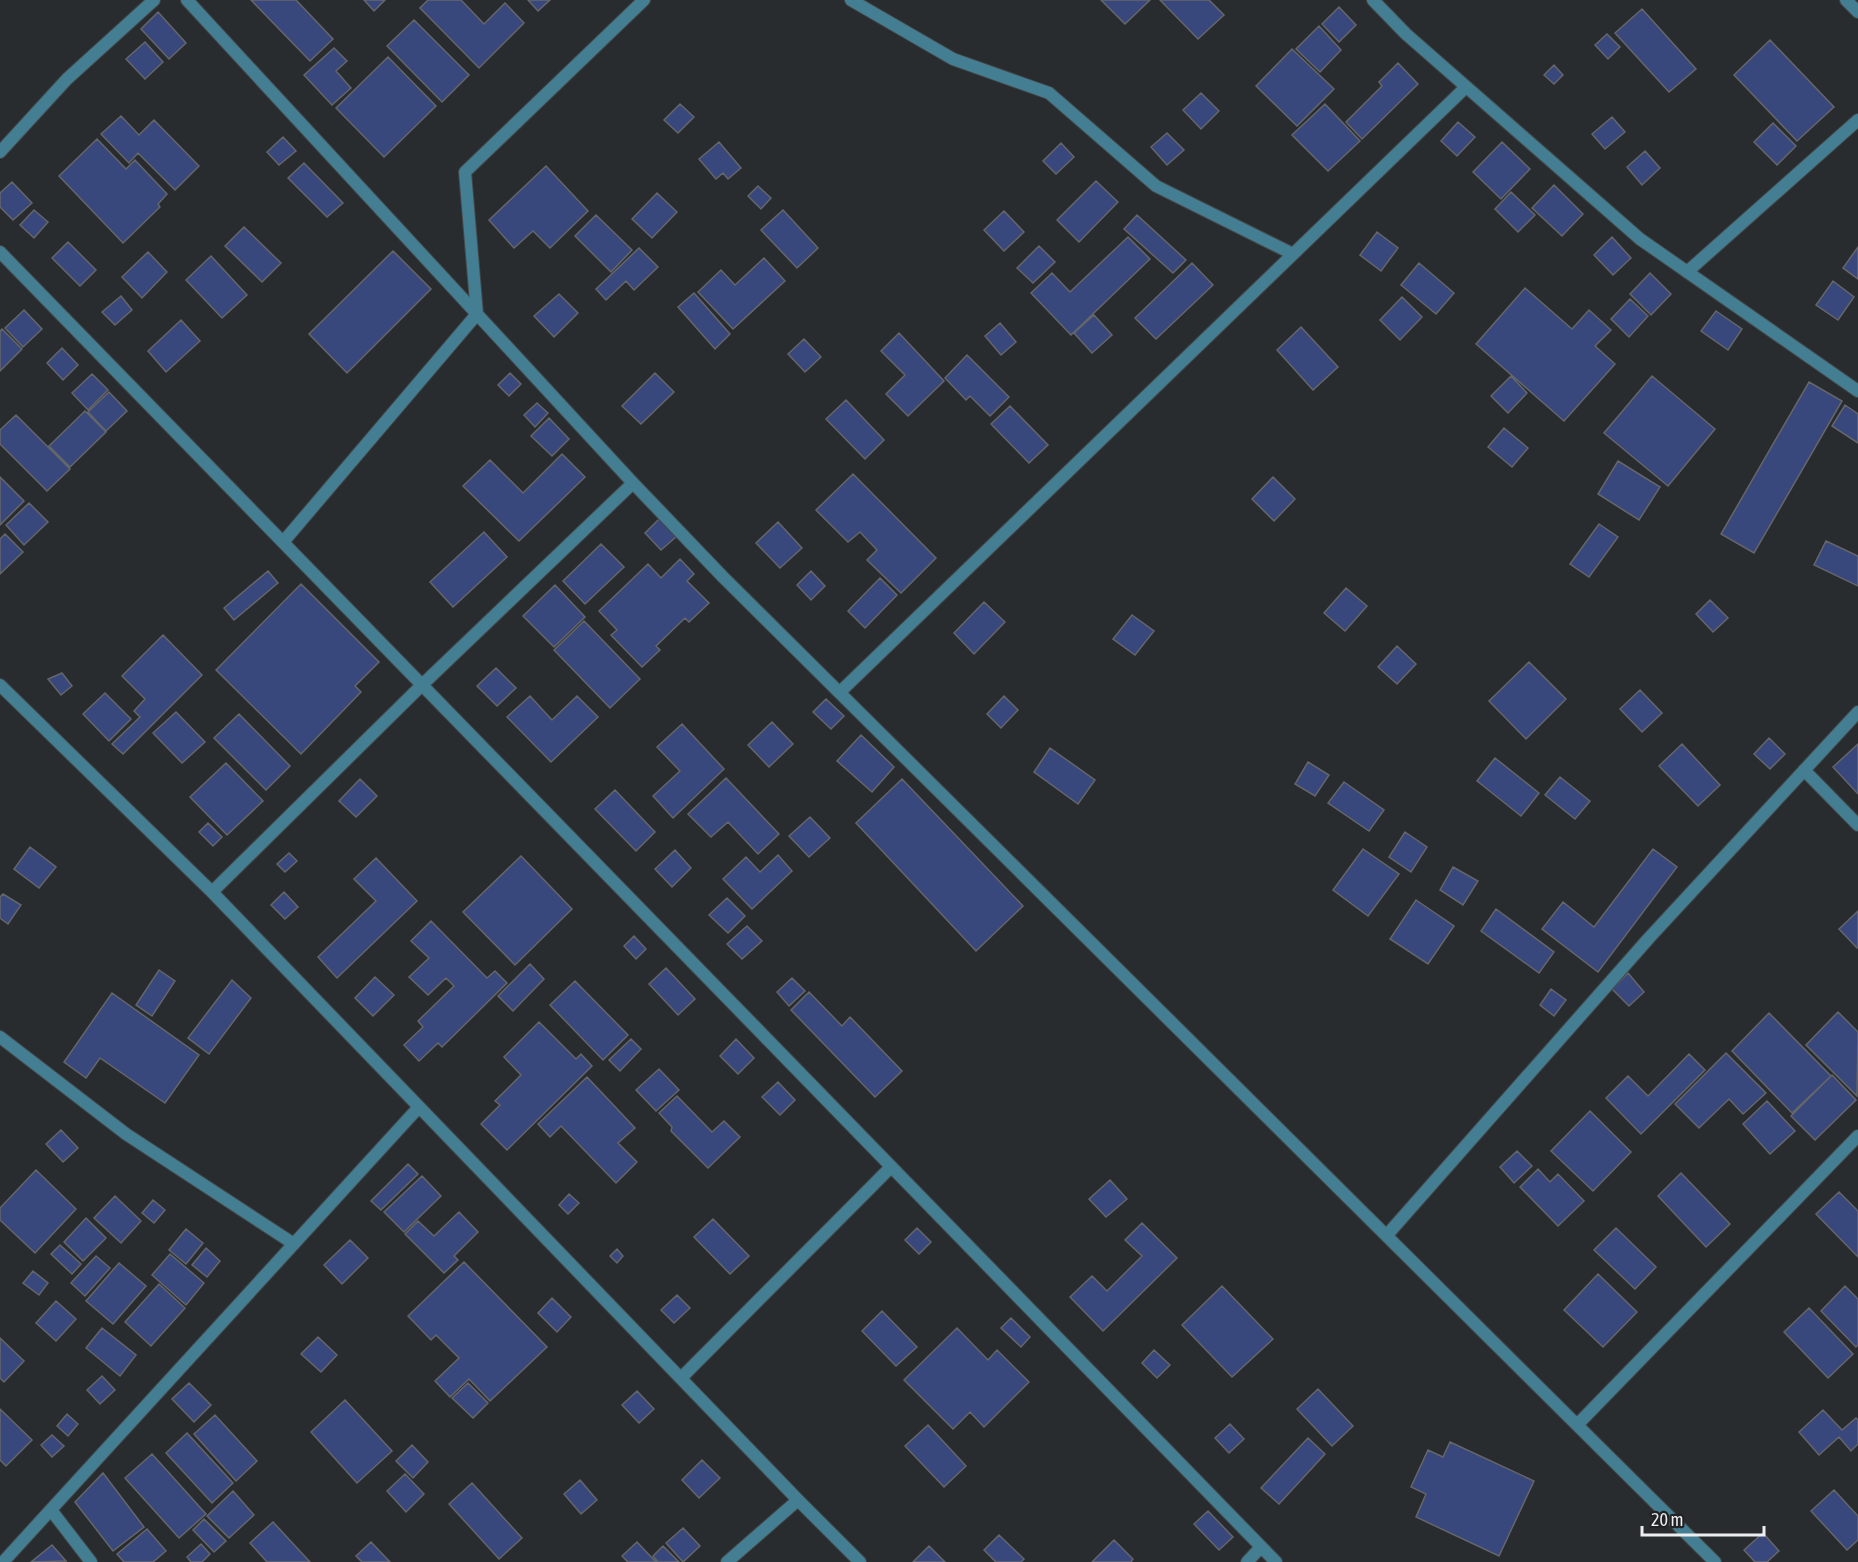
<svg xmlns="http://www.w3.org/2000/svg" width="1858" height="1562" font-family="'Asap Condensed',sans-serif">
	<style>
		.building { fill: #38487d; stroke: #65666a; stroke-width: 1.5 }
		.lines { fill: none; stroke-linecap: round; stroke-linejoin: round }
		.minor-casing { stroke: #444749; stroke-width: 14 }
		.minor { stroke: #447e92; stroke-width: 12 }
	</style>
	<rect width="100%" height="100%" fill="#292c2e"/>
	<path class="building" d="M251 0H296L333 39 310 61Z
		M364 0H385L374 11Z
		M428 0H461L484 24 505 3 524 23 479 68 420 8Z
		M528 0H550L538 11Z
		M1101 0H1150L1125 24Z
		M1160 0H1209L1224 15 1198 39Z
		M1339 7 1356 25 1339 42 1322 24Z
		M1642 9 1696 69 1669 92 1615 33Z
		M158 12 186 43 169 59 141 29Z
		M414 20 469 75 442 102 387 46Z
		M1319 26 1341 50 1320 72 1296 49Z
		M1607 34 1620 47 1608 59 1595 45Z
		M1770 40 1834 107 1797 141 1734 75Z
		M145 42 163 62 145 79 126 59Z
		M334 48 347 61 336 71 351 88 332 105 304 75Z
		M1292 49 1334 89 1297 126 1256 86Z
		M388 57 436 106 384 157 336 108Z
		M1398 63 1418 84 1362 139 1346 122 1382 86 1379 82Z
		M1554 65 1563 75 1554 84 1544 75Z
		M1201 93 1219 111 1201 129 1183 110Z
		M680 104 694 117 678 133 664 120Z
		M1325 104 1360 141 1328 171 1292 135Z
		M121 116 139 135 154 120 199 166 175 190 138 153 129 163 101 134Z
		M1612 117 1625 132 1605 149 1592 134Z
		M1458 122 1475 137 1457 156 1441 141Z
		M1773 123 1796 146 1777 165 1754 142Z
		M1167 133 1184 150 1167 165 1151 147Z
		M283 137 296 151 279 165 267 152Z
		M97 139 126 169 135 160 167 194 158 204 160 207 123 243 59 176Z
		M719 142 741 168 728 179 723 173 716 179 699 159Z
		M1502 142 1530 169 1501 199 1473 172Z
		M1061 143 1074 157 1056 174 1043 161Z
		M1645 151 1660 168 1642 185 1627 167Z
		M304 163 343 203 327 217 288 178Z
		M546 166 588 211 550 248 533 231 514 248 489 220Z
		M1096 181 1118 202 1079 242 1057 220Z
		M12 182 32 203 13 220 0 207V193Z
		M1554 185 1583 214 1562 236 1532 208Z
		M758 186 771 198 761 209 748 196Z
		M1511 192 1535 215 1518 232 1495 209Z
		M657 193 677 212 652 238 632 219Z
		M34 210 48 222 34 238 20 225Z
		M783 210 818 248 797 268 761 230Z
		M1004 211 1024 232 1004 251 984 230Z
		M596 215 632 250 611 272 575 236Z
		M1137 215 1186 260 1173 273 1124 229Z
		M244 227 281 263 262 282 225 246Z
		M1377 232 1398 248 1381 271 1360 255Z
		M1128 237 1150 259 1071 335 1031 293 1052 273 1070 292Z
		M1612 237 1631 258 1613 275 1594 255Z
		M68 242 96 270 80 286 52 258Z
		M1039 246 1055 262 1033 283 1017 268Z
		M1858 247V279L1843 268Z
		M639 248 658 267 634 290 626 281 606 300 596 289Z
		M393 251 431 289 347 373 309 334Z
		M148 252 167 272 142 298 122 277Z
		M211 256 247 295 222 318 186 280Z
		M764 258 785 281 733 329 698 292 721 270 735 285Z
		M1192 263 1213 285 1156 339 1135 318Z
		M1419 263 1454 293 1436 314 1401 285Z
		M1650 273 1671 294 1651 315 1630 294Z
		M1833 281 1854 297 1838 320 1816 305Z
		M1525 288 1572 329 1589 310 1611 330 1595 346 1615 364 1564 421 1476 344Z
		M694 293 730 334 715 349 678 307Z
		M559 294 578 313 554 337 534 316Z
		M121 296 132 310 115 325 102 312Z
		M1402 297 1422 317 1400 340 1380 320Z
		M1630 299 1648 316 1629 337 1611 319Z
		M24 310 42 329 23 347 5 328Z
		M1716 311 1742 329 1728 350 1701 331Z
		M1094 315 1112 335 1092 353 1074 333Z
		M181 320 200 341 166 372 148 351Z
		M1000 323 1016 342 1001 355 985 336Z
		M1301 327 1338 367 1313 390 1277 350Z
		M2 329 22 349 0 371V331Z
		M899 333 944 381 908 416 886 394 905 375 881 351Z
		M804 339 821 357 805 372 788 354Z
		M62 348 78 365 63 380 47 363Z
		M967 355 1009 397 990 416 970 396 966 400 945 378Z
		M510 373 521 384 509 396 498 385Z
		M655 373 674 392 641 424 622 406Z
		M92 374 108 390 88 410 72 393Z
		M1511 376 1527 393 1508 413 1491 396Z
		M1652 376 1715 429 1668 486 1604 433Z
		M1809 382 1842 401 1754 553 1721 534Z
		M109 392 127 411 106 431 88 412Z
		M846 400 884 440 865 459 826 419Z
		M537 403 548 413 535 427 524 415Z
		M1845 405 1858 414V443L1832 426Z
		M1010 406 1048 445 1029 463 991 424Z
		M85 411 106 432 70 467 49 446Z
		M16 415 70 469 47 491 0 444V430Z
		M549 418 569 439 552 456 531 436Z
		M1504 428 1528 448 1512 467 1488 447Z
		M562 454 585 477 519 541 463 486 490 460 523 493Z
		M1618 461 1660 487 1639 520 1598 494Z
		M853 474 936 558 901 593 867 560 877 550 860 532 848 542 816 510Z
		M0 477 24 501 0 525Z
		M1273 477 1295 499 1274 521 1252 499Z
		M29 503 48 522 24 545 6 525Z
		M660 518 676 537 661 550 645 533Z
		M778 522 802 548 780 568 756 543Z
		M1599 524 1618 537 1589 577 1570 564Z
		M484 532 507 557 453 607 430 582Z
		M5 534 23 552 0 574V539Z
		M1826 541 1858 556V586L1814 565Z
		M601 544 624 567 585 604 563 581Z
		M680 559 694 574 687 581 709 603 689 622 685 618 656 646 660 650 642 667 611 635 617 630 599 611 648 564 661 578Z
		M268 571 278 583 234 620 224 608Z
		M811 571 825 586 811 600 797 585Z
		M880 578 897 595 865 628 848 611Z
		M301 584 379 662 355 686 361 692 301 754 216 670Z
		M555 585 585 617 554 647 523 616Z
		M1346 588 1367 606 1345 631 1324 613Z
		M1710 600 1728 618 1713 632 1696 614Z
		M984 602 1005 622 974 654 954 633Z
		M1132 615 1154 631 1135 655 1113 639Z
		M584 621 640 679 610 708 554 650Z
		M163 635 202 675 123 754 112 744 140 717 134 711 145 699 122 676Z
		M1397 646 1416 664 1397 684 1378 667Z
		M1529 662 1566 699 1526 739 1489 701Z
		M496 668 516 688 497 706 477 686Z
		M62 673 72 686 61 695 48 679Z
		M1640 690 1662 713 1642 732 1620 709Z
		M105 693 131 719 109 741 83 714Z
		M530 696 552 720 577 696 598 717 551 762 507 717Z
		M1004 696 1018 710 1001 728 987 714Z
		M826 699 844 716 831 729 813 712Z
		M176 712 205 742 182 763 153 733Z
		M239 714 290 766 266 790 214 738Z
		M772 722 793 744 769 767 748 745Z
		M682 724 724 769 673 818 653 796 680 771 657 747Z
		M861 735 894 767 872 792 837 761Z
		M1769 738 1785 754 1770 769 1754 754Z
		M1682 744 1720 785 1698 806 1659 766Z
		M1858 744V794L1833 767Z
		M1050 748 1095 780 1078 804 1034 772Z
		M1495 758 1539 793 1521 816 1477 781Z
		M1308 762 1329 775 1315 796 1295 784Z
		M226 763 263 801 227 835 190 797Z
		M1560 777 1590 801 1575 819 1545 795Z
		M726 778 779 834 758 854 728 822 711 837 688 814Z
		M360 779 377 796 356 817 339 801Z
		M902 779 1023 906 976 951 856 823Z
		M1344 782 1384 810 1369 831 1328 803Z
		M615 790 655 832 636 851 595 809Z
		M810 817 830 838 809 857 789 836Z
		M208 823 222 837 213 846 199 832Z
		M1405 832 1427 847 1411 872 1389 857Z
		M30 847 56 867 39 888 14 869Z
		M1363 849 1399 874 1368 916 1333 890Z
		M1653 849 1677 867 1598 972 1542 929 1563 902 1594 927Z
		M675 850 691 868 672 887 655 869Z
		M289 853 297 861 285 872 277 864Z
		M778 855 792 871 752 909 723 879 746 857 760 872Z
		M521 856 572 909 515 965 463 912Z
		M376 858 417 901 337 978 318 957 376 901 354 879Z
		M1453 867 1478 881 1463 905 1440 890Z
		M284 892 298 907 285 919 271 905Z
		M3 894 21 905 8 924 0 918V897Z
		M727 898 745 916 728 933 709 915Z
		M1416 900 1454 926 1428 964 1390 939Z
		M1496 909 1554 952 1539 973 1481 931Z
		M1858 911V947L1857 948 1839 929Z
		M431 921 487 978 495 971 507 983 442 1047 438 1043 419 1061 404 1045 423 1027 418 1021 454 986 446 978 428 995 409 977 429 958 411 941Z
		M747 926 762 941 742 959 727 944Z
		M634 936 646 949 636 959 624 946Z
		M530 964 544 979 513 1011 498 996Z
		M666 968 695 999 678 1015 649 984Z
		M159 970 175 981 152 1016 136 1005Z
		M1628 973 1644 992 1629 1006 1612 989Z
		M375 977 394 995 373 1016 355 998Z
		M792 978 805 991 789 1006 777 992Z
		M232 980 251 998 209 1054 188 1038Z
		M575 981 628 1035 603 1060 550 1005Z
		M1551 989 1566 1000 1554 1016 1540 1005Z
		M809 992 842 1026 850 1017 902 1071 875 1097 791 1010Z
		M112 993 199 1055 165 1103 100 1058 86 1078 64 1062Z
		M1838 1012 1858 1032 1857 1096 1806 1045Z
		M1769 1013 1831 1076 1792 1113 1732 1051Z
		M539 1022 576 1059 581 1054 592 1066 507 1150 481 1124 500 1105 495 1101 521 1075 504 1057Z
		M631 1039 641 1049 620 1071 609 1060Z
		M736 1039 754 1058 738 1074 720 1056Z
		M1726 1053 1766 1093 1743 1114 1729 1099 1699 1128 1675 1104Z
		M1689 1054 1705 1070 1641 1134 1606 1098 1628 1076 1648 1096Z
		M659 1069 679 1090 656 1111 636 1090Z
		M1832 1075 1856 1100 1815 1140 1791 1116Z
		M587 1077 635 1128 618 1143 637 1162 616 1183 561 1126 550 1137 538 1124Z
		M778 1082 795 1100 780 1115 762 1097Z
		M677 1096 712 1132 724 1121 740 1137 708 1168 671 1131 672 1127 659 1113Z
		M1767 1101 1795 1131 1770 1154 1743 1124Z
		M1590 1111 1631 1152 1593 1191 1551 1151Z
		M61 1130 78 1148 63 1162 46 1144Z
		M1517 1151 1532 1166 1514 1183 1500 1167Z
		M408 1164 418 1174 381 1210 371 1201Z
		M1538 1169 1550 1182 1558 1174 1584 1201 1558 1226 1520 1187Z
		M36 1170 76 1209 35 1253 0 1220V1208Z
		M1681 1173 1730 1224 1706 1247 1658 1196Z
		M422 1176 441 1196 404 1232 384 1212Z
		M1110 1180 1127 1199 1106 1217 1089 1199Z
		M1839 1192 1858 1211V1257L1816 1214Z
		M569 1194 579 1203 568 1214 559 1205Z
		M115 1196 141 1221 121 1243 94 1218Z
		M153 1200 165 1210 154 1223 142 1213Z
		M459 1212 478 1232 454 1256 458 1260 444 1273 405 1234 418 1221 434 1236Z
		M86 1218 106 1238 83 1261 64 1242Z
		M713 1219 749 1256 730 1274 694 1237Z
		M1142 1223 1177 1258 1103 1331 1070 1297 1092 1276 1107 1291 1142 1256 1125 1240Z
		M917 1228 931 1242 919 1254 905 1240Z
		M1616 1228 1656 1267 1635 1289 1594 1250Z
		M186 1229 203 1243 186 1264 169 1250Z
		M350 1240 368 1258 342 1284 324 1265Z
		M60 1245 81 1264 72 1274 51 1254Z
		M206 1248 220 1261 207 1277 192 1265Z
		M617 1249 623 1256 617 1263 610 1256Z
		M170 1254 204 1283 186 1305 152 1275Z
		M96 1256 110 1268 85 1296 71 1283Z
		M464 1262 547 1347 490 1401 469 1379 450 1397 435 1381 459 1358 436 1335 431 1340 408 1316Z
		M119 1263 146 1286 113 1324 86 1301Z
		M33 1271 48 1283 39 1295 23 1283Z
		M1598 1274 1637 1312 1603 1347 1564 1310Z
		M159 1284 185 1308 151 1346 125 1322Z
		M1222 1286 1273 1339 1232 1377 1182 1325Z
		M1845 1286 1858 1299V1345L1856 1347 1821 1311Z
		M677 1295 690 1308 674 1323 661 1310Z
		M552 1298 571 1317 557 1332 538 1313Z
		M56 1301 76 1319 56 1341 36 1323Z
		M1809 1308 1853 1354 1828 1378 1784 1332Z
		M882 1311 917 1347 896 1366 862 1331Z
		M1011 1318 1030 1337 1021 1347 1001 1328Z
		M102 1328 136 1355 120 1376 86 1348Z
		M957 1328 988 1360 997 1350 1029 1382 984 1427 970 1412 953 1429 904 1380Z
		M318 1337 337 1355 321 1372 301 1354Z
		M0 1338 24 1361 4 1382 0 1378Z
		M1154 1350 1170 1365 1157 1378 1142 1363Z
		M102 1376 115 1390 100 1404 87 1390Z
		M189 1383 211 1405 194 1422 172 1399Z
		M468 1383 488 1403 473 1418 452 1398Z
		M1318 1389 1353 1426 1332 1446 1297 1409Z
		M637 1391 654 1409 639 1423 622 1405Z
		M345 1400 392 1451 357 1483 311 1432Z
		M0 1409 32 1440 6 1466 0 1460Z
		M1823 1410 1842 1430 1856 1418 1858 1420V1444L1851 1451 1839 1437 1819 1455 1799 1432Z
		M67 1414 78 1424 68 1436 57 1426Z
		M215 1415 257 1461 236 1481 194 1434Z
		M1230 1424 1244 1439 1229 1453 1215 1438Z
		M928 1425 966 1466 944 1487 905 1446Z
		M187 1433 233 1483 212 1503 166 1453Z
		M52 1435 64 1446 52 1457 41 1445Z
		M1308 1438 1325 1454 1279 1504 1261 1488Z
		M1450 1442 1534 1481 1499 1556 1416 1517 1426 1494 1411 1487 1428 1450 1443 1457Z
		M412 1445 428 1462 413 1478 396 1461Z
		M152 1454 206 1514 179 1538 125 1478Z
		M702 1460 720 1478 699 1498 682 1480Z
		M103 1473 144 1527 113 1551 75 1502Z
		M405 1474 424 1494 406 1512 387 1491Z
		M580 1480 597 1500 581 1514 564 1494Z
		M472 1483 522 1538 499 1559 449 1504Z
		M1834 1490 1858 1516V1540L1847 1550 1811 1511Z
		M233 1491 254 1515 229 1538 207 1516Z
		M1208 1511 1233 1537 1219 1550 1194 1524Z
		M204 1519 226 1541 214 1552 193 1530Z
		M273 1522 310 1562H267L250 1543Z
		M683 1528 700 1546 683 1562 666 1543Z
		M147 1529 166 1551 153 1562H124L117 1554Z
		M1763 1533 1779 1551 1767 1562H1755L1744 1550Z
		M999 1535 1024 1559 1021 1562H996L984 1550Z
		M1114 1540 1133 1559 1131 1562H1092Z
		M371 1542 390 1562H362L356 1556Z
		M637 1542 656 1562H628L622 1556Z
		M201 1544 210 1554 202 1562H191L187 1557Z
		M52 1545 66 1561 31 1562Z
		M663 1546 679 1562H658L653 1556Z
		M929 1546 945 1562H913Z"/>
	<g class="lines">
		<defs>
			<path id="minor" d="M187 0 633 483 723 577 1715 1562
				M851 0 953 59 1049 93 1156 186 1293 254
				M1373 0 1406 34 1640 239 1858 391
				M1846 0 1858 12
				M0 152 67 79 154 0
				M0 252C427 687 850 1126 1276 1562
				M1687 272 1858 120
				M284 541 477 314 465 172 644 0
				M0 685 212 892 798 1500 860 1562
				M840 692 1466 87
				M1804 770 1858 825
				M212 892 423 684 633 483
				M0 1037 126 1134 294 1244
				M1387 1235 1649 938 1858 712
				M681 1378 891 1167
				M1577 1425 1858 1136
				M51 1510 91 1562
				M3 1562 419 1107
				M727 1562 798 1500
				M1247 1562 1261 1547"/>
		</defs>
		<use href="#minor" class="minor-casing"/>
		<use href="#minor" class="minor"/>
	</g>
	<path d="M1642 1526v9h122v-9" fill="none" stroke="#edeef0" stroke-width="3"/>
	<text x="1651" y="1526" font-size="18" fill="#edeef0" stroke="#202224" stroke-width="4.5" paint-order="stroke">20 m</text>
</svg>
